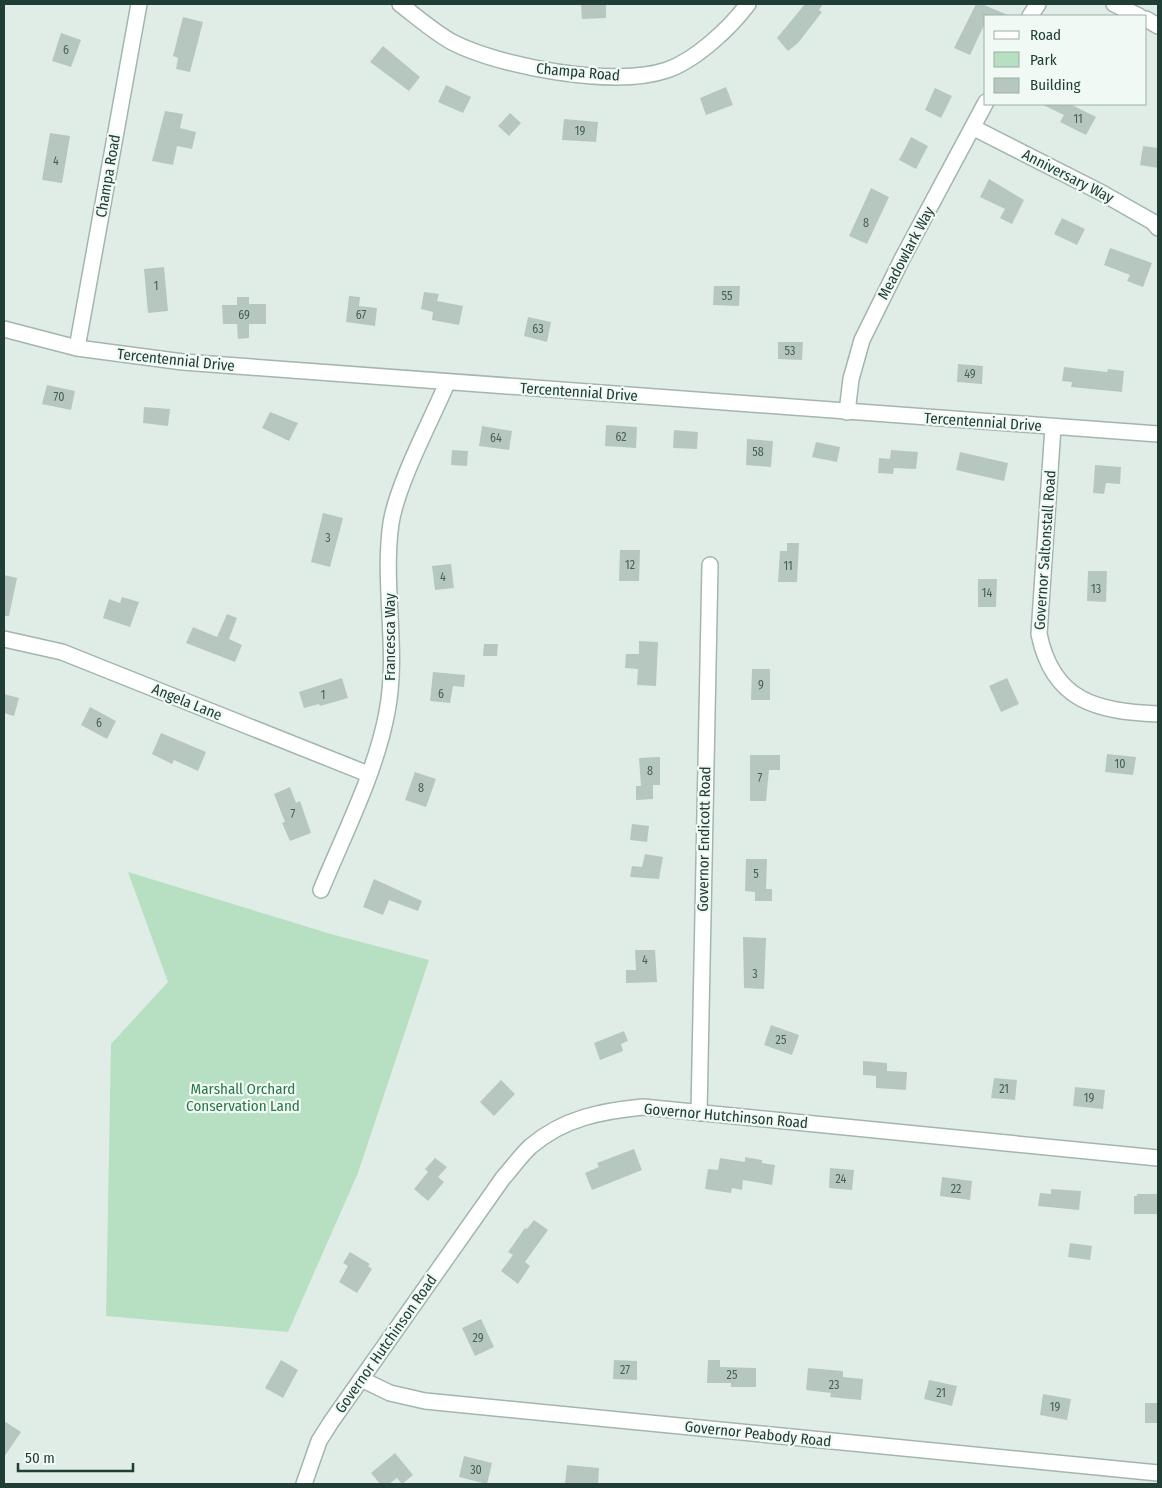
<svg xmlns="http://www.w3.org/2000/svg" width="1162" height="1488" font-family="'Fira Sans Condensed',sans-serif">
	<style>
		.green { fill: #b7e0c2 }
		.building { fill: #b6c7c0 }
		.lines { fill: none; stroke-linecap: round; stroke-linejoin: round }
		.minor-casing { stroke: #a3b5ae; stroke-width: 18 }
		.minor { stroke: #fff; stroke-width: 15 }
		.labels { text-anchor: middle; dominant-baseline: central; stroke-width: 4.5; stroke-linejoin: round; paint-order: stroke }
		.number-label { font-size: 12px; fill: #466058 }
		.street-label { font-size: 15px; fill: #203e36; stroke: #f1f9f5 }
		.park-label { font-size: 15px; fill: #267945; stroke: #f1f9f5 }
	</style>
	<rect width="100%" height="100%" fill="#e0ede7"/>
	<path class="green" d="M128 872 331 934 429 960 358 1173 288 1332 106 1316 111 1044 168 982Z"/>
	<path class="building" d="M581 4H606V18L582 19Z
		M805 4H823L819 10 822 12 798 43 788 51 777 38Z
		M976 4H982L1010 16H986V21L970 55 954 48Z
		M183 17 203 22 190 72 176 69 178 58 173 56Z
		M61 33 81 40 71 67 52 61Z
		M383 46 420 77 409 91 370 62Z
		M446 85 471 97 463 113 438 102Z
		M726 87 733 105 706 115 700 98Z
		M935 88 952 96 941 118 925 110Z
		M1041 104H1070L1096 117 1086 135 1060 122 1064 115Z
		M165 111 183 114 180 128 196 132 192 149 177 146 173 165 152 161Z
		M510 113 521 123 509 136 498 126Z
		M564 119 598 122 596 142 562 140Z
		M50 133 70 136 62 183 42 180Z
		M911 137 928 146 916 169 899 160Z
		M1143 146 1158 148V168L1140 165Z
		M989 179 1024 200 1012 224 1000 218 1005 209 980 197Z
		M871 188 889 197 867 244 849 236Z
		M1062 218 1085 229 1077 245 1054 234Z
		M1110 248 1152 263 1143 287 1127 281 1130 275 1104 265Z
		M164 267 168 311 148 313 144 269Z
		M714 286H740L739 306 713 305Z
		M424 292 439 294 437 301 463 306 459 325 432 320 433 312 421 309Z
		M349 296 360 297 359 306 377 308 375 326 346 322Z
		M237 297H249V304H266V324H249V338L238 339 237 324H223L222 305H237Z
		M528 317 551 322 547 342 524 336Z
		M778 342H803L802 360 778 359Z
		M958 364 983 366 982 384 957 382Z
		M1064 367 1107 372 1108 369 1124 371 1122 392 1071 387 1072 382 1062 381Z
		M47 385 75 391 71 410 42 404Z
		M144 407 170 409 168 426 143 423Z
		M270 412 298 423 289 441 262 428Z
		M606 425 637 427 636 448 605 446Z
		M482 426 512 431 509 450 479 446Z
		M674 430 698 432 697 449 673 448Z
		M747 439 773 441 771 467 746 465Z
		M816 442 840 447 837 462 812 457Z
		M452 450 468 451 467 466 451 465Z
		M891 450 918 452 916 469 894 468 893 474 878 473 879 458 890 459Z
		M960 452 1008 463 1004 481 956 470Z
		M1095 465 1121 467 1120 484 1106 483 1104 494 1093 493Z
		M323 513 343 518 330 567 311 562Z
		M787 543H799L797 582H778L780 551H787Z
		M620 550H640L639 581H619Z
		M451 564 454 588 435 590 432 566Z
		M1088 571H1107L1106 602 1087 601Z
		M4 575 17 578 9 616H4Z
		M978 579H997L996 607H978Z
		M122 597 139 602 130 627 103 618 109 599 120 603Z
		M227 614 237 618 229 639 242 645 235 662 186 643 193 627 217 637Z
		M639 641 658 642 656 686 637 685 638 669 625 668 626 654H639Z
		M484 644H498L497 656H483Z
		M752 669H770V700H751Z
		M433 672 465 675 464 687 453 686 450 703 430 701Z
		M342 678 348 698 320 706 319 704 304 708 299 692Z
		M1007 678 1019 704 1001 712 989 686Z
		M4 694 19 698 14 716 4 713Z
		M90 707 116 721 107 739 81 725Z
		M161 733 206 752 198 771 174 760 172 764 152 754Z
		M1107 754 1136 757 1133 775 1105 772Z
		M750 755H780V770H769L766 801H750Z
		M660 757V785H653V799L636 800V786H641L639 758Z
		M415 772 436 779 426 807 405 800Z
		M290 787 296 803 300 801 311 833 290 841 282 823 285 822 274 794Z
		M632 824 649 826 647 842 630 840Z
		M645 854 663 857 659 879 630 877 632 866 642 867Z
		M746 859H767L766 889H772V901H755V892L745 891Z
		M374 879 422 901 418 911 389 900 383 915 363 907Z
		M743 937 766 938 764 989 744 988Z
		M635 950H655L657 982 626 983V970H636Z
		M771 1025 799 1035 792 1055 764 1045Z
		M624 1031 628 1041 621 1044 623 1051 600 1060 594 1043Z
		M863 1061 887 1063V1071L907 1072 906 1090 876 1088V1076L863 1075Z
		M994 1078 1017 1080 1015 1100 991 1098Z
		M501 1080 515 1094 494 1116 480 1102Z
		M1075 1087 1105 1090 1103 1109 1073 1106Z
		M634 1149 642 1170 592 1190 585 1173 599 1167 597 1163Z
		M745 1157 762 1160V1163L775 1165 772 1185 743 1180 742 1190 732 1188 731 1193 705 1189 708 1169 718 1170 720 1158 745 1162Z
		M435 1158 447 1167 438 1177 444 1182 428 1201 414 1189 428 1172 425 1169Z
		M830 1168 854 1170 852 1190 829 1188Z
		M942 1177 972 1181 970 1200 940 1196Z
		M1051 1189 1081 1191 1079 1210 1038 1206 1040 1193 1051 1194Z
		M1137 1194H1158V1214H1134V1196H1137Z
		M534 1220 548 1230 525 1262 530 1266 518 1284 501 1271 513 1255 508 1252 525 1228 527 1229Z
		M1070 1243 1092 1246 1090 1260 1068 1257Z
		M350 1252 370 1264 368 1266 372 1269 357 1293 339 1282 348 1266 343 1263Z
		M481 1319 494 1347 475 1356 462 1328Z
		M281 1360 298 1370 283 1398 265 1388Z
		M614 1360 637 1361V1380L613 1379Z
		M708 1360H720V1367L756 1368V1387H731V1383H707Z
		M808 1368 843 1371V1377L863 1379 861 1400 830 1397 831 1393 806 1390Z
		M929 1380 957 1386 952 1406 924 1399Z
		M1043 1394 1071 1399 1067 1420 1040 1415Z
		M1145 1403H1158V1423H1145Z
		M4 1421 21 1432 4 1457Z
		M395 1453 413 1475 402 1484 397 1478 389 1484H380L371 1473Z
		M464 1456 492 1463 487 1484 459 1477Z
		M567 1465 599 1468 598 1484H565Z"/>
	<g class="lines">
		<defs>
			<path id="minor" d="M400 4C417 17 434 32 452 42 500 67 615 88 667 70 696 60 730 28 748 4
				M1114 4 1139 16
				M1030 16 1038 4
				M1146 19 1158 26
				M974 128 1102 193 1153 222 1158 228
				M4 329 77 348 183 362 1158 434
				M77 348 139 4
				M847 412 851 379 862 340 902 259 986 102
				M1053 427 1039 634C1053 702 1097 711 1158 714
				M4 639 62 652 368 774
				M321 890C344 834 376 772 387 712 399 650 382 586 391 523 398 482 430 423 447 383
				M699 1113 710 565
				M361 1379 390 1393 425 1401 1158 1473
				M304 1484 319 1441 331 1422 503 1178C512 1168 521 1155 531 1146 564 1118 602 1111 643 1107L1158 1158"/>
		</defs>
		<use href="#minor" class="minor-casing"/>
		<use href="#minor" class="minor"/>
	</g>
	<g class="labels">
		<g class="number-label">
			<text x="66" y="50">6</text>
			<text x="1078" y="119">11</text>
			<text x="580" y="131">19</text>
			<text x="56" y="161">4</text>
			<text x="866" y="223">8</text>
			<text x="156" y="286">1</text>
			<text x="727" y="296">55</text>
			<text x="244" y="315">69</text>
			<text x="361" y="315">67</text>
			<text x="538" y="329">63</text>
			<text x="790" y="351">53</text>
			<text x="970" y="374">49</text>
			<text x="59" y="397">70</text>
			<text x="621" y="437">62</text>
			<text x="496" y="438">64</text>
			<text x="758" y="452">58</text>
			<text x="328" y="538">3</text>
			<text x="630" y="565">12</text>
			<text x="788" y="566">11</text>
			<text x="443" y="577">4</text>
			<text x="1096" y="589">13</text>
			<text x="987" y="593">14</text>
			<text x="761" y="685">9</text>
			<text x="441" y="694">6</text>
			<text x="323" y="695">1</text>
			<text x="99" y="723">6</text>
			<text x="1120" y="764">10</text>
			<text x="650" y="771">8</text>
			<text x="760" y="778">7</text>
			<text x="421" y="788">8</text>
			<text x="293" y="814">7</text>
			<text x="756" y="874">5</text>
			<text x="645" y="960">4</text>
			<text x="755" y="974">3</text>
			<text x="781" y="1040">25</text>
			<text x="1004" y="1089">21</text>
			<text x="1089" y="1098">19</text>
			<text x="841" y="1179">24</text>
			<text x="956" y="1189">22</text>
			<text x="478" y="1338">29</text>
			<text x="625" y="1370">27</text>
			<text x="732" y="1375">25</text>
			<text x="834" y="1385">23</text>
			<text x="941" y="1393">21</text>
			<text x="1055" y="1407">19</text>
			<text x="476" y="1470">30</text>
		</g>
		<g class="street-label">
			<text transform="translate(578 72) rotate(5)">Champa Road</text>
			<text transform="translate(108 176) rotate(-80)">Champa Road</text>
			<text transform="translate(1068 176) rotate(27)">Anniversary Way</text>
			<text transform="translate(906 253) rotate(-62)">Meadowlark Way</text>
			<text transform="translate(176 360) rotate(6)">Tercentennial Drive</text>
			<text transform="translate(579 392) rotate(4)">Tercentennial Drive</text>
			<text transform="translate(983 422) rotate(4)">Tercentennial Drive</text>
			<text transform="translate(1045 550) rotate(-86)">Governor Saltonstall Road</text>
			<text transform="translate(390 637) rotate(-90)">Francesca Way</text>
			<text transform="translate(187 702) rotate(22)">Angela Lane</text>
			<text transform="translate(704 839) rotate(-89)">Governor Endicott Road</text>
			<text transform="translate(726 1116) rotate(5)">Governor Hutchinson Road</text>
			<text transform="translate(386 1344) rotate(-55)">Governor Hutchinson Road</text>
			<text transform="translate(758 1434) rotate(6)">Governor Peabody Road</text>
		</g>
		<g class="park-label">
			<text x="243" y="1089">Marshall Orchard<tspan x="243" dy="17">Conservation Land</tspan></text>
		</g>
	</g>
	<rect width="1162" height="1488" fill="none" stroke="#203e36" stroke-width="10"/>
	<rect x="984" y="15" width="162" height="90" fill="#f1f9f5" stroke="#9daea9"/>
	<rect x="994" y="31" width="25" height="8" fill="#ffffff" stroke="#9daea9"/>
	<text x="1030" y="40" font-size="15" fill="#203e36">Road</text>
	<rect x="994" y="52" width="25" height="15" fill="#b7e0c2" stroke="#9daea9"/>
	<text x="1030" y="65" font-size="15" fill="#203e36">Park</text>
	<rect x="994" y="78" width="25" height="15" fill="#b6c7c0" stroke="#9daea9"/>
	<text x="1030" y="90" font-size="15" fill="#203e36">Building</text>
	<path d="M18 1463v8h115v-8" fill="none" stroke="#203e36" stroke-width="2.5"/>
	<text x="25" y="1463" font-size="15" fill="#203e36" stroke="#f1f9f5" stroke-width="4" paint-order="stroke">50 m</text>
</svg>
